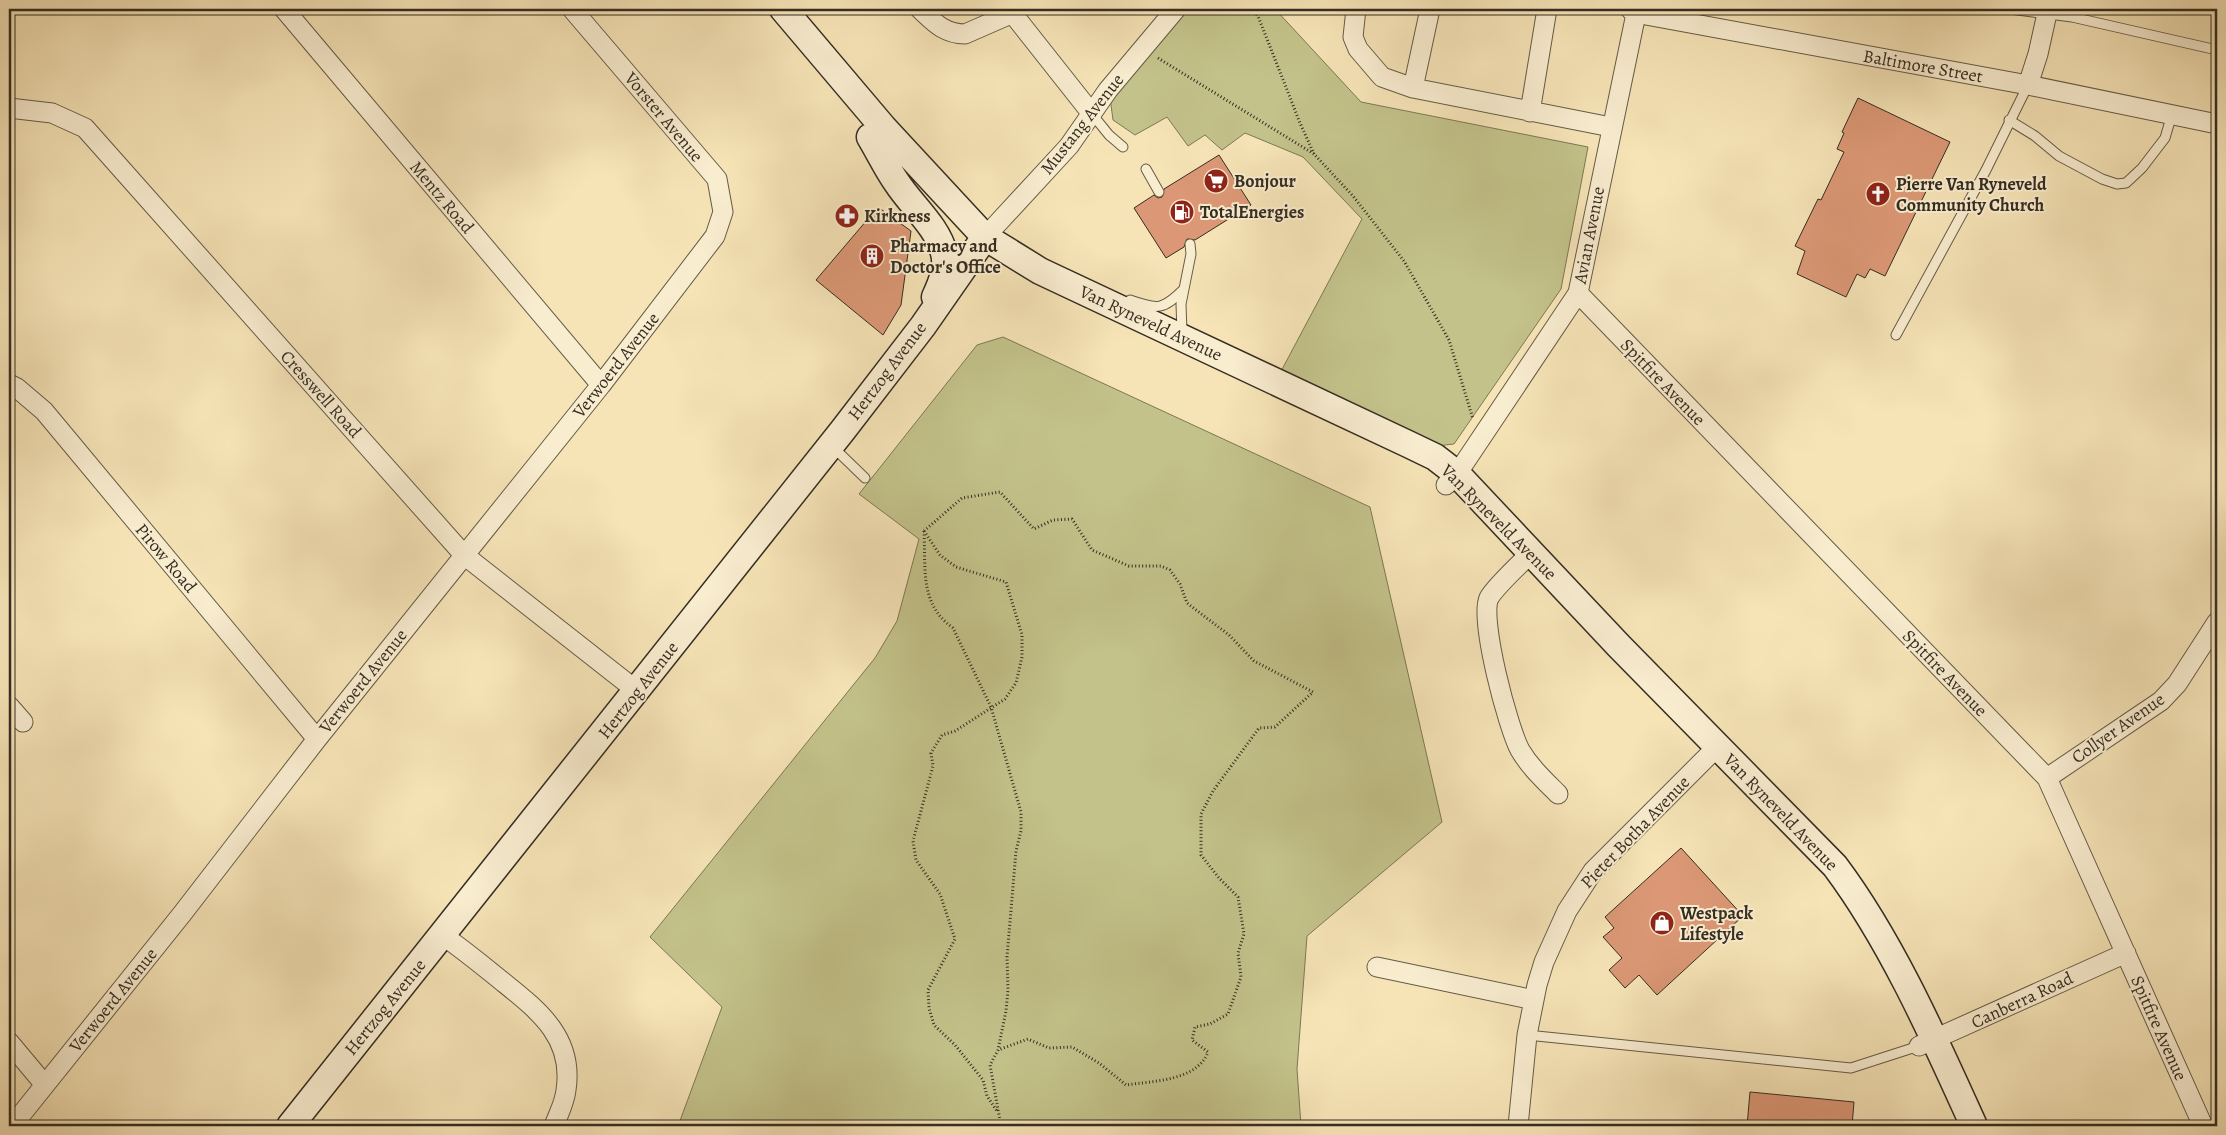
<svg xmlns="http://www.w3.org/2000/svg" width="2226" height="1135" font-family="Alegreya,serif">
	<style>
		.green { fill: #c3c28a; stroke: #7c7856 }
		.building { fill: #dc9876; stroke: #352d22 }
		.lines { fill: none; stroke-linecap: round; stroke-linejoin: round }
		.lane-casing { stroke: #655b47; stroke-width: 11 }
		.street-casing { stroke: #655b47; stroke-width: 21 }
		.secondary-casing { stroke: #352d22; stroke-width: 29 }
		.path { stroke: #352d22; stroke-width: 3; stroke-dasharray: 1 2.5; stroke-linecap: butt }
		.lane { stroke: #f9edd0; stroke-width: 9 }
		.street { stroke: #f9edd0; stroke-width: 19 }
		.secondary { stroke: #f9edd0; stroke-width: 26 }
		.labels { text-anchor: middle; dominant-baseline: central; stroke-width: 4; stroke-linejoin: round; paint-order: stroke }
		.street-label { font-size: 18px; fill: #352d22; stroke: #f9edd0 }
		.poi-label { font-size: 18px; font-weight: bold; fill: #352d22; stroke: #f9edd0; text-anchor: start }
	</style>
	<rect width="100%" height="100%" fill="#f6e4b7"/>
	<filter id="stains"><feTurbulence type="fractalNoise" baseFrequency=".004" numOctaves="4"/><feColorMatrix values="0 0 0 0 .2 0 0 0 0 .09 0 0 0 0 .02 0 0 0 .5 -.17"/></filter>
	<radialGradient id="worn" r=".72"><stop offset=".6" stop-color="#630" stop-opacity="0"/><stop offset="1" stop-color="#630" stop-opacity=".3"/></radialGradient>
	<path class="green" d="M1178 9H1275L1361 102 1588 147 1561 289 1454 444 1419 448 1279 375 1362 219 1303 157 1245 133 1222 150 1205 135 1188 146 1167 117 1135 135 1113 120 1109 90Z
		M1003 337 1370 507 1442 822 1307 936 1297 1069 1301 1126H678L722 1007 650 937 875 658 897 621 919 539 859 494 977 345Z"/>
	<path class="building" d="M1858 98 1950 142 1885 276 1870 269 1865 278 1857 274 1846 297 1797 274 1805 251 1795 246 1818 199 1821 200 1844 152 1837 149 1844 133 1842 132Z
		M1219 155 1251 205 1195 240 1187 239 1184 247 1166 258 1134 208 1154 195 1158 198 1162 197 1164 189Z
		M878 207 911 231 901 305 883 335 816 280Z
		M1681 848 1743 916 1657 995 1639 975 1625 988 1609 970 1622 958 1603 937 1614 928 1605 917Z
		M1750 1092 1854 1102 1852 1126H1747Z"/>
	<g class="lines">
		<defs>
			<path id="lane" d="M2010 9 2072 17 2217 50
				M1092 114 1109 135 1123 147
				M2009 120 2035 136 2059 156 2102 179 2117 184 2126 183 2142 168 2165 138 2172 114
				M1146 169 1159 192
				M1130 300C1158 310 1163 310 1184 289
				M1182 333 1181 304 1191 254 1190 244
				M1896 335 1986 170 2028 85
				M833 447 865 478
				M1527 1035 1851 1068 1919 1046"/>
			<path id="street" d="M284 9 601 385
				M920 9C934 22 944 34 965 34L1013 13
				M1009 9 1092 114
				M1356 9 1353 37 1358 49 1382 77 1413 88 1611 127
				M1630 9 1635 13 2028 85 2217 124
				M2028 85 2038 54 2048 9
				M1413 88 1430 9
				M9 108 52 113 85 128 464 555 637 691
				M1530 112 1547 9
				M985 237 1069 146 1108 90 1176 9
				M1578 293 2047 778 2203 1126
				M9 384 17 388 44 411 317 739
				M1446 485 1457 474 1578 293 1637 9
				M1531 553C1521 563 1495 587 1489 598 1479 619 1508 728 1520 750 1530 767 1544 780 1558 794
				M9 706 23 722
				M2047 778 2161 701 2177 684 2217 622
				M442 935C463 949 483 966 503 982 539 1011 574 1038 566 1090 565 1102 558 1115 554 1126
				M1377 967 1534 1000
				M9 1042 45 1085
				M1919 1046 2126 953
				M12 1126 182 914 317 739 601 385 715 236 723 212 717 179 572 9
				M1518 1126 1527 1035 1537 985 1544 962 1567 911 1593 871 1717 747"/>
			<path id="secondary" d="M783 9 883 127 985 237 1040 271 1408 444 1435 457 1457 474 1619 646 1835 866C1892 942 1935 1040 1974 1126
				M870 137C879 152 887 169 897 183 912 206 937 226 944 253 948 268 941 284 935 297
				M290 1126 843 430 923 326 985 237"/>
		</defs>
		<use href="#lane" class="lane-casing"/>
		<use href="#street" class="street-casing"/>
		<use href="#secondary" class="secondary-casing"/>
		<path class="path" d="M1252 9 1258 16 1300 123 1314 154
			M1158 58 1314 154 1353 196 1404 261 1449 340 1473 419
			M924 531 962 498 1000 492 1034 529 1053 520 1072 519 1092 550 1129 566H1161L1170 570 1180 584 1187 603 1229 635 1254 661 1313 692 1275 727 1259 728 1213 791 1201 814V855L1219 878 1238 897 1244 934 1238 953 1241 977 1228 1014 1210 1024 1195 1027 1192 1040 1208 1052C1197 1081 1153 1081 1126 1085L1099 1063 1072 1047 1049 1048 1028 1039 998 1050
			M924 531 940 555 956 567 1006 582 1022 635V657L1016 683 1005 699 955 731 942 735 931 753 933 766 913 841 916 860 940 894 955 939 928 990 929 1008 934 1025 955 1045 983 1080 987 1096 997 1111
			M924 531C926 568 919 604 953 628L991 707 1021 812V831L1016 851 1007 957 1008 990 1006 1011 998 1050 990 1065 1001 1126"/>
		<use href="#lane" class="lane"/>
		<use href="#street" class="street"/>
		<use href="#secondary" class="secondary"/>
	</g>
	<defs>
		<symbol id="supermarket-disc" viewBox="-11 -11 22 22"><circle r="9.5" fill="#8f2418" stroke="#f9edd0"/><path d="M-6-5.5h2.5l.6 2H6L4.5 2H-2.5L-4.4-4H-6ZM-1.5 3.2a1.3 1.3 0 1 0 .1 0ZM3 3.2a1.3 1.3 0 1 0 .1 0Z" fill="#fff"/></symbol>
		<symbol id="church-disc" viewBox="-11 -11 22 22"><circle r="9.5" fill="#8f2418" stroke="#f9edd0"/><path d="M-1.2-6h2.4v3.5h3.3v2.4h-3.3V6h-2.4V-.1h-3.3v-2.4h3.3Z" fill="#fff"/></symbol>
		<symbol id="fuel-disc" viewBox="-11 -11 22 22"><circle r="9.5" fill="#8f2418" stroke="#f9edd0"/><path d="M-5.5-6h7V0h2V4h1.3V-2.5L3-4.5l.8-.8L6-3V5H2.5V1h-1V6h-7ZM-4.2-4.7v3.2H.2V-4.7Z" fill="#fff"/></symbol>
		<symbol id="pharmacy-disc" viewBox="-11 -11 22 22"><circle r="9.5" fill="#8f2418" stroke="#f9edd0"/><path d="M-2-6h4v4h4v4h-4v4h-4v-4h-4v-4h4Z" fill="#fff"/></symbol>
		<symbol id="building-disc" viewBox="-11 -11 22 22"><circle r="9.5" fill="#8f2418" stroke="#f9edd0"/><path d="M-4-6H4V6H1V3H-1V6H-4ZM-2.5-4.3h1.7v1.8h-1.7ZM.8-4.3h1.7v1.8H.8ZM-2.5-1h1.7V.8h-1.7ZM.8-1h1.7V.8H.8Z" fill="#fff"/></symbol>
		<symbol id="shop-disc" viewBox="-11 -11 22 22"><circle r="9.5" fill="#8f2418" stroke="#f9edd0"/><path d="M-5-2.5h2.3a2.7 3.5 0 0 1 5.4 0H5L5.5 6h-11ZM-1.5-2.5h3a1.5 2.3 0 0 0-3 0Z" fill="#fff"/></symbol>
	</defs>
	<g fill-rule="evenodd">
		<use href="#supermarket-disc" x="1202" y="167" width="28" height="28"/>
		<use href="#church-disc" x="1864" y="180" width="28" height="28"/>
		<use href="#fuel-disc" x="1168" y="198" width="28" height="28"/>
		<use href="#pharmacy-disc" x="833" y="202" width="28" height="28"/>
		<use href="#building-disc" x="858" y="242" width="28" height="28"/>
		<use href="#shop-disc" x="1648" y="909" width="28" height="28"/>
	</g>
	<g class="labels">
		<g class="street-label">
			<text transform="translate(1923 66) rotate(10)">Baltimore Street</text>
			<text transform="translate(664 117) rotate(50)">Vorster Avenue</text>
			<text transform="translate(1082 124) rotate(-52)">Mustang Avenue</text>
			<text transform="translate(442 197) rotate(50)">Mentz Road</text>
			<text transform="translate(1589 235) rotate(-79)">Avian Avenue</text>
			<text transform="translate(1151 323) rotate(25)">Van Ryneveld Avenue</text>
			<text transform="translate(616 365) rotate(-52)">Verwoerd Avenue</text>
			<text transform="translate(887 371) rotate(-53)">Hertzog Avenue</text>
			<text transform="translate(1663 382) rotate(46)">Spitfire Avenue</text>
			<text transform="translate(321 394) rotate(48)">Cresswell Road</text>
			<text transform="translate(1499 522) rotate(45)">Van Ryneveld Avenue</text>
			<text transform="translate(166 558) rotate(50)">Pirow Road</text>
			<text transform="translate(1945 673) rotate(46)">Spitfire Avenue</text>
			<text transform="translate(363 681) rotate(-51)">Verwoerd Avenue</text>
			<text transform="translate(638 690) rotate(-52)">Hertzog Avenue</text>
			<text transform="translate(2118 728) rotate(-35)">Collyer Avenue</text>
			<text transform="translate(1781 812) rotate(46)">Van Ryneveld Avenue</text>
			<text transform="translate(1635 832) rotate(-46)">Pieter Botha Avenue</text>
			<text transform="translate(113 1000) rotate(-51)">Verwoerd Avenue</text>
			<text transform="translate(2022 1000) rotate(-25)">Canberra Road</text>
			<text transform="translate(385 1007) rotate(-51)">Hertzog Avenue</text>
			<text transform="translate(2159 1028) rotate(66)">Spitfire Avenue</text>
		</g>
		<g class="poi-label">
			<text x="1234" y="181">Bonjour</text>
			<text x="1896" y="184">Pierre Van Ryneveld<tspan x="1896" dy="21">Community Church</tspan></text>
			<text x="1200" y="212">TotalEnergies</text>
			<text x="864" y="216">Kirkness</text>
			<text x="890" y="246">Pharmacy and<tspan x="890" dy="21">Doctor's Office</tspan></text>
			<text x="1680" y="913">Westpack<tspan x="1680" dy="21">Lifestyle</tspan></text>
		</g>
	</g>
	<rect width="2226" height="1135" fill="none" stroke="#f6e4b7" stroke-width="30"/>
	<rect x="10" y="10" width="2206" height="1115" fill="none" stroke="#352d22" stroke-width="2.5"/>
	<rect x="15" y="15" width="2196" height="1105" fill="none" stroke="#352d22"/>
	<rect width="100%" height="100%" filter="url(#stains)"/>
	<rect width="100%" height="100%" fill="url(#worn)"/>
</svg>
